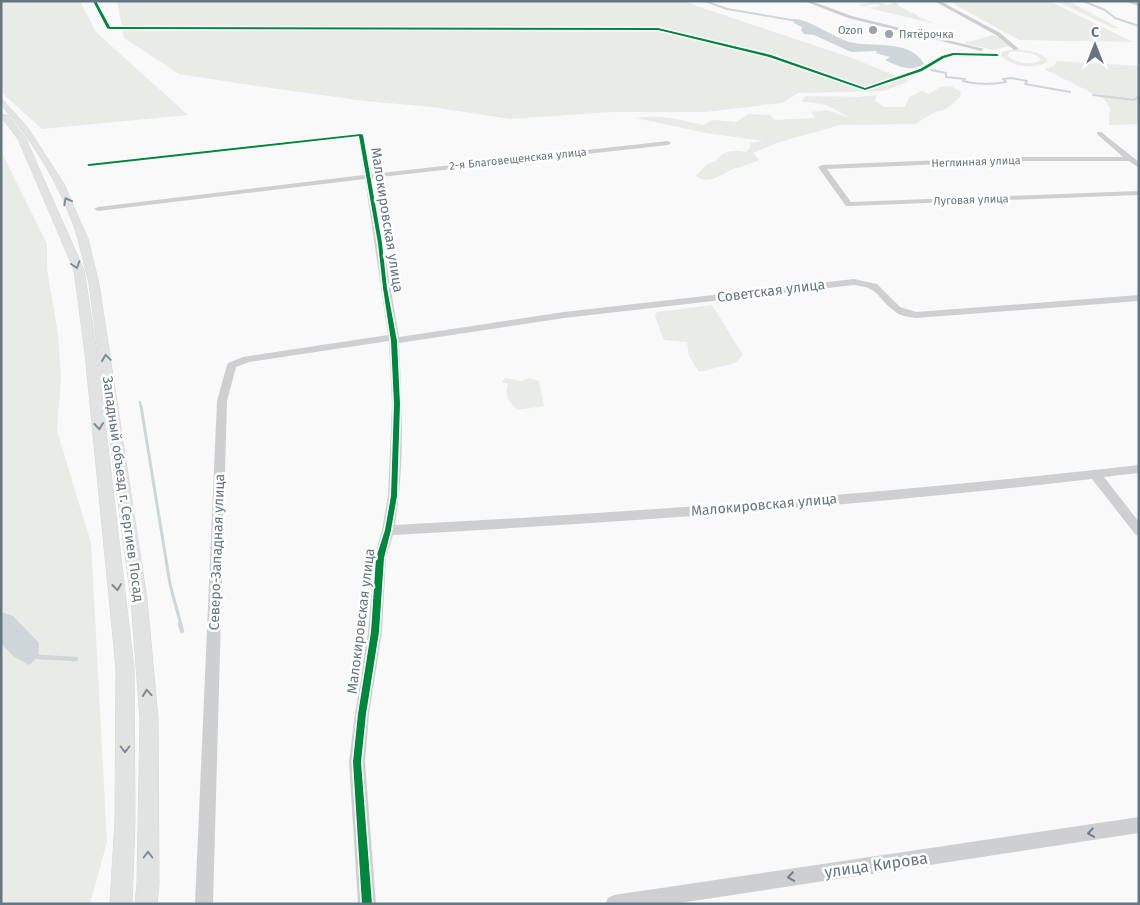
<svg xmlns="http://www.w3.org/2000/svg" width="1140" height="905" font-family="'Fira Sans',sans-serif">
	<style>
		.green { fill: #e8ebe6; fill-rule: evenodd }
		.water { fill: #ced6d9 }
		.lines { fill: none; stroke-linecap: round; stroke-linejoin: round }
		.stream-far3 { stroke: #ced6d9; stroke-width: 2 }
		.stream-far2 { stroke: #ced6d9; stroke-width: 2.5 }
		.stream-far1 { stroke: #ced6d9; stroke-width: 3 }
		.stream { stroke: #ced6d9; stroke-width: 4.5 }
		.major-casing { stroke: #d5d6d7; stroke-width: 1 }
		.minor { fill: #cecfd0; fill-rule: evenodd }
		.major { fill: #e1e2e2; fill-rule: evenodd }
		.cycleway-casing { stroke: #fff; stroke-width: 3 }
		.cycleway { fill: #00873e; fill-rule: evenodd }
		.oneway { stroke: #7e8c96 }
		.oneway2 { stroke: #707f8b }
		.poi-dot { fill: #99a4ac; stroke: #fff; stroke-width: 2 }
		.labels { text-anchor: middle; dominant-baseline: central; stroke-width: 5; stroke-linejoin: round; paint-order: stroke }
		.far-poi-label { font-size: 11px; fill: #657683; stroke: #fff; text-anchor: end }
		.far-street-label { font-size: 11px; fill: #657683; stroke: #fff }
		.street-label { font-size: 14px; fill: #657683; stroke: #fff }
		.near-street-label { font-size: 16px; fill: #657683; stroke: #fff }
	</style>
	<rect width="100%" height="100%" fill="#f9f9f9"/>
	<path class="green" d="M1 1H80L96 32 188 115 42 129 1 92Z
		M117 1H682L852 58 909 81 885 91 798 93 782 103 706 112H611L510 119 432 107 365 101 256 86 179 74 124 38Z
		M871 1H882L880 2 887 5 896 2 899 4 897 5 912 13H916L913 14 918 15 917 16 935 24 869 8 881 6C872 1 867 9 858 5L870 3 869 2Z
		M949 1H1049L1133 42 1019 40Z
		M1056 1H1068L1119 28H1113Z
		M994 35 1010 46 992 50 964 43Z
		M1009 50C1022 49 1035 50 1046 58L1047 62C1035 70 1011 66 1001 56L1002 52ZM1017 51 1034 54 1040 58 1041 60C1031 66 1016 63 1007 56L1010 52Z
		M1057 61 1139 66V124L1109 125 1110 108 1104 99 1044 69 1054 66Z
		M951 86 961 92 960 97 946 109 935 112 915 124 840 125 780 142 753 153 759 160C751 164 741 166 733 169 722 174 708 186 696 176L707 164 716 161C725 149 732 150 746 152L750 148V143L763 141 706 133 636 118C661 114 680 120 703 125L713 120 736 122 748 114 770 115 775 120 815 118 811 112 826 110 850 118 827 105 801 101 806 96 857 97 877 95 875 101 884 107H905L909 97 922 91 929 94 940 87Z
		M1 151 47 244V269L58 334 61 377 57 431 91 543 107 842 90 904H1Z
		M712 305 743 355 735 363 699 372 689 356 687 342 664 340 655 317 657 312Z
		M505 378 520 381 530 378 539 381 544 406 518 410C509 403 504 395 508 384L502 382Z"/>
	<path class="water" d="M794 19C810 19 836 40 854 43 877 47 911 40 924 64 911 73 897 66 885 60L890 57 876 53 877 51 851 52 814 35 804 34 801 30 802 27 794 23Z
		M1 612 13 616 39 643 38 657 29 665 13 656 1 643Z"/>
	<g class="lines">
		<path class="stream-far3" d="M705 1 727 9 797 21
			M1083 1 1105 10 1115 18 1139 26
			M931 70 946 73V77L965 79 963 81C977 85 991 85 1006 82L1003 79 1011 78 1027 81 1025 84 1070 92
			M1093 95 1134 100 1139 96"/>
		<path class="stream-far2" d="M140 402 141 407"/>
		<path class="stream-far1" d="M141 406 170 584 181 625"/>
		<path class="stream" d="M180 624 182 631
			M38 657 76 659"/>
		<defs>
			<path id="major" d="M1 98 28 128 64 184 88 239 99 284 147 599 158 719 159 884 157 904H135L137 884 140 719 131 599 89 284C85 269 82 254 78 239 63 190 35 143 1 105Z
				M2 115H8L26 139 84 270 97 353 134 668 135 820 132 904H110L115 820 116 668 85 353 74 270 18 139 1 117Z"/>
		</defs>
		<use href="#major" class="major-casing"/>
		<path class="minor" d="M92 1H97L111 26 658 27 772 55 865 87 919 69 941 56 952 53H997L1000 55 997 57 954 56 945 58 923 71 865 91 768 57 658 31 109 30 106 28Z
			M804 1H811L852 16 984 49 981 51 848 18Z
			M934 1H940L1000 33 1019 49 1014 50 996 35Z
			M1127 1 1139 3V6L1127 2Z
			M1097 132H1101L1139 162V168L1129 161H1014L827 169 851 202 1139 191V195L849 206H846L818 167 822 165 1014 157H1123L1097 134Z
			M361 133 364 135 372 174 668 141 671 143 668 145 372 178 399 337 564 312 854 279 877 284 900 307 916 312 1139 295V301L916 318C908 317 900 316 893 310 876 297 880 288 854 285L564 318 399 343C402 404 405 465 395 525 643 512 892 493 1139 465V473L1104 477 1139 522V536L1135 534 1092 479C860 506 626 522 393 535L386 558 382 632 369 714 365 762 376 904H358L349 762 355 714 368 632 374 558 382 530 388 496 392 404 389 341 249 362 236 367 227 401 213 904H195L217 401 227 365 228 363 243 357 388 335 365 179 98 211 94 209 98 207 364 175 358 137 89 167 85 165 89 163Z
			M1139 817V833L673 904H605L608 898 614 895Z"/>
		<use href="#major" class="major"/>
		<defs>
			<path id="cycleway" d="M93 1H96L110 27 658 28 771 55 865 88 920 69 942 56 953 53 997 54 999 55 997 56 954 55 944 58 922 71 865 90 769 57 658 30 109 29 107 28Z
				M361 134 363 135 382 243 387 288 397 341 400 404 397 496 391 530 384 558 379 632 366 714 361 762 372 904H362L353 762 358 714 371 632 376 558 385 530 391 496 394 404 391 341 383 288 378 243 359 136 89 166 87 165 89 164Z"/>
		</defs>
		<use href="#cycleway" class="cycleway-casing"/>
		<use href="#cycleway" class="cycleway"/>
	</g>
	<defs><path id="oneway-chevron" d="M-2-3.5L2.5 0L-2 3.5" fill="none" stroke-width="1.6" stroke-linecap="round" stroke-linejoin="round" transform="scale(1.25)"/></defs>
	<g class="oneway">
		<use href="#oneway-chevron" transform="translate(67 201) rotate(-118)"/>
		<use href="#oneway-chevron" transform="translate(76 265) rotate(72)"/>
		<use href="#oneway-chevron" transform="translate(106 358) rotate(-98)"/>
		<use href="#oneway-chevron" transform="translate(99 426) rotate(84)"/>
		<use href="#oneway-chevron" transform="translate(117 587) rotate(84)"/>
		<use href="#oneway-chevron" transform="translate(147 693) rotate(-95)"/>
		<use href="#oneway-chevron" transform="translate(125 749) rotate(90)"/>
		<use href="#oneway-chevron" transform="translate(148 855) rotate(-90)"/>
	</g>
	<g class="oneway2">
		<use href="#oneway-chevron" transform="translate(1091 833) rotate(172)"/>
		<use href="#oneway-chevron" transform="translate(791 877) rotate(172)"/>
	</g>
	<g class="poi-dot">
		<circle cx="873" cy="30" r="5"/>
		<circle cx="889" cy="34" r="5"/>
	</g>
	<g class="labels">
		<g class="far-poi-label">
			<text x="863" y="30">Ozon</text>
			<text x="899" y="34" text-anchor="start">Пятёрочка</text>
		</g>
		<g class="far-street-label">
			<text transform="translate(518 159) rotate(-6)">2-я Благовещенская улица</text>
			<text transform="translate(976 162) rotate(-2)">Неглинная улица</text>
			<text transform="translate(971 200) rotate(-2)">Луговая улица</text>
		</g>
		<g class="street-label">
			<text transform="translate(387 220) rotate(81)">Малокировская улица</text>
			<text transform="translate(771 291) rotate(-7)">Советская улица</text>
			<text transform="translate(123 489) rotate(82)">Западный объезд г. Сергиев Посад</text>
			<text transform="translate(764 505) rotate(-5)">Малокировская улица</text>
			<text transform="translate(217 552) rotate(-88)">Северо-Западная улица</text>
			<text transform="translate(361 621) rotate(-83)">Малокировская улица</text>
		</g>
		<g class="near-street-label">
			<text transform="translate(876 865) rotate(-8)">улица Кирова</text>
		</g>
	</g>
	<rect width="1140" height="905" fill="none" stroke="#657683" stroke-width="5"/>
	<g transform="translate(1095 45)" stroke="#ffffff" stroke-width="4" paint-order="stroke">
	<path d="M0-4L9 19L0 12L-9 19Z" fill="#657683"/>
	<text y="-8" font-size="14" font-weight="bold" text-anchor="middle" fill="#657683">С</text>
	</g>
</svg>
